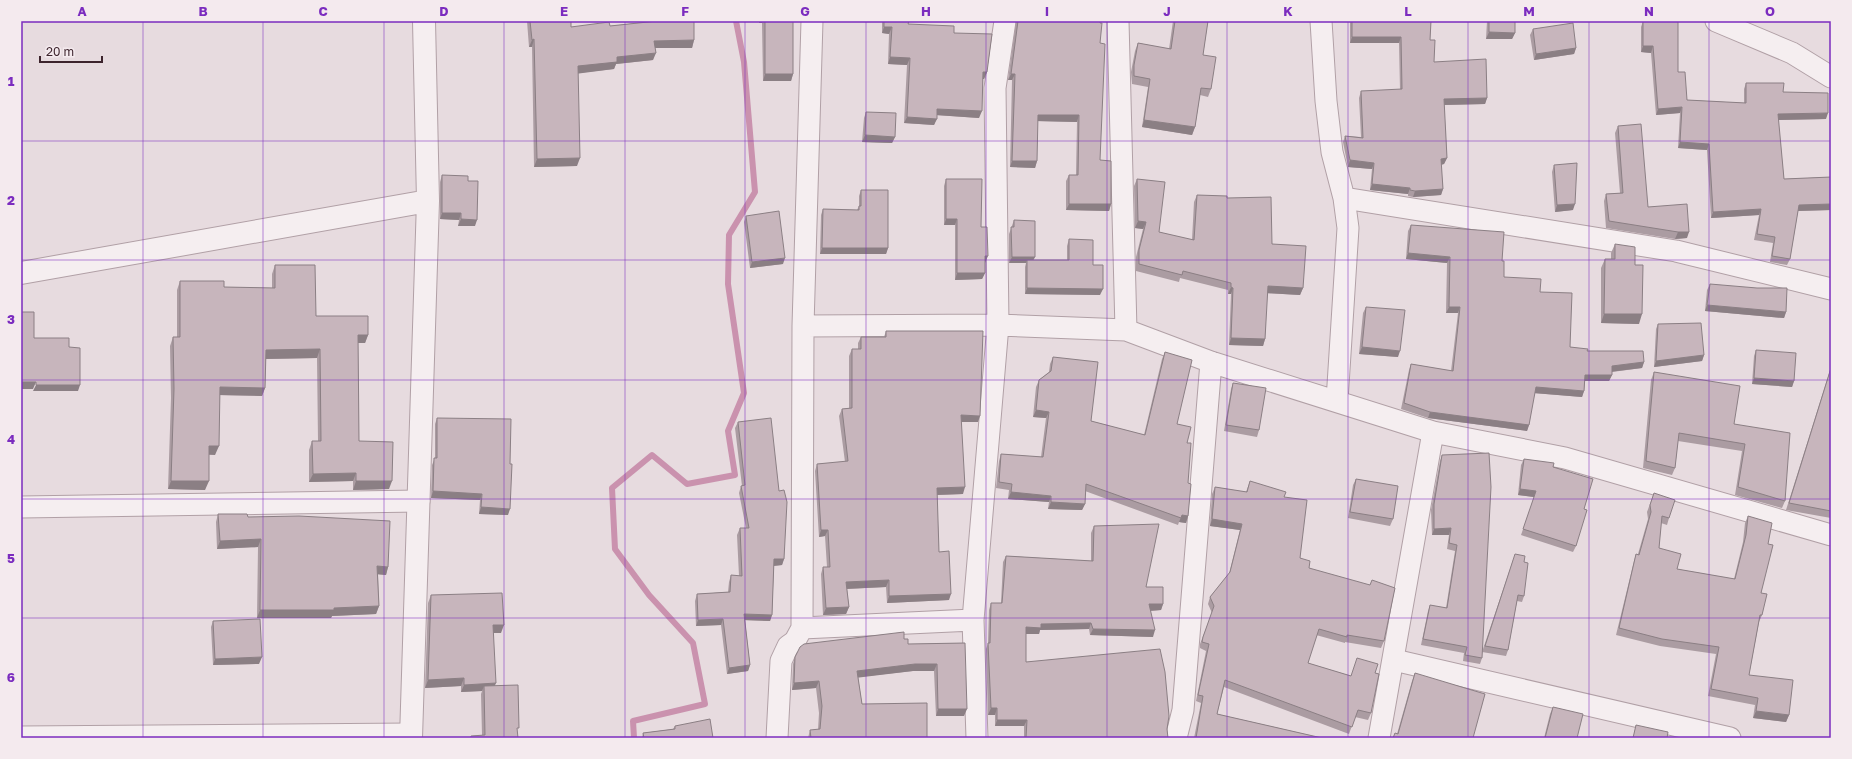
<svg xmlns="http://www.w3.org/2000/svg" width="1852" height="759" font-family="'Golos Text',sans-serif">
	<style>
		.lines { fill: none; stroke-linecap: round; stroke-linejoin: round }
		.stream { stroke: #ca92ae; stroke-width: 6 }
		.minor-casing { stroke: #b1a0a6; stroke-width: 23 }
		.tertiary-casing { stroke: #b1a0a6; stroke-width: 24 }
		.minor { stroke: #f5eef0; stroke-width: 21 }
		.tertiary { stroke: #f5eef0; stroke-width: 22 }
		.wall { fill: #ab9ca2 }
		.shaded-wall { fill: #8b7f84 }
		.building { fill: #c7b5bc; stroke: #8b7f84 }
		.grid { fill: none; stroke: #7b2cbf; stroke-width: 1; stroke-opacity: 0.55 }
		.neatline { fill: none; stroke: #7b2cbf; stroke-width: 1.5 }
		.grid-label { font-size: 13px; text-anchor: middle; font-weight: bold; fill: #7b2cbf }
	</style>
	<rect width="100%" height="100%" fill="#e7dbdf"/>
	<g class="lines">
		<path class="stream" d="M634 738 633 721 705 704 693 643 649 595 615 549 612 488 652 455 687 484 735 475 728 431 744 393 728 284 729 235 755 192 744 62 736 21"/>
		<defs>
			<path id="minor" d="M1118 21 1126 330
				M1321 21 1326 101 1332 152 1344 198 1348 228 1337 401
				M1716 21 1792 53 1831 77
				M1344 198 1676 251 1831 289
				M803 326 998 325 1126 330 1211 362 1433 432 1565 458 1831 535
				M21 507 419 501
				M802 628 973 620
				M1394 660 1730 738
				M21 737 411 734
				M777 738 781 661 788 646 795 641 802 628 803 326 812 21
				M977 738 973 620 998 325 995 88 1005 21
				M1176 738 1183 710 1211 362
				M1379 738 1433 432"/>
			<path id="tertiary" d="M21 273 428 201
				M411 738 428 201 424 21"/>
		</defs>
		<use href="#minor" class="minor-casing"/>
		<use href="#tertiary" class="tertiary-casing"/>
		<use href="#minor" class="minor"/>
		<use href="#tertiary" class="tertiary"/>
	</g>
	<path class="wall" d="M527 21H571V27L610 26 654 21H694V40L692 48H655L653 60 616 64 614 69 578 73 577 166 534 167 532 47H529Z
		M759 21H799V22H793V74L791 81H763L762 23H759Z
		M882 21H909L908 24 954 33 987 72 984 79H983L979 118 937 115 934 125 904 123 907 65 888 64 889 34 882 33Z
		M1016 21H1100V160L1111 204 1109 211 1066 210V181L1069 175H1076L1077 122 1037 121V161L1035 168 1010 167 1012 80H1008Z
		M1173 21H1208L1203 55 1211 89 1208 97 1200 95 1195 127 1192 135 1142 127 1148 87 1132 84 1131 72 1135 51 1138 43 1169 49Z
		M1350 21H1431L1430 40 1434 62 1487 98 1485 104 1444 105 1447 158 1444 164 1441 165 1443 189 1441 195 1413 197 1408 196V194L1370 190 1372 169 1348 167 1343 142 1345 136 1361 137 1359 98 1361 91 1400 90 1399 43H1350Z
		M1487 21H1515V33L1512 39H1486Z
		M1643 21 1678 72 1687 100 1744 103V89L1746 83 1783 92 1826 119 1778 120 1784 179 1831 177V210L1798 211 1790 259 1787 265 1770 262 1773 243 1754 240 1759 215 1711 218 1707 150 1678 148 1680 113 1656 115 1651 53 1641 52V27Z
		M1533 29 1576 48 1574 54 1534 60 1530 35Z
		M866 112 895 137 892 143 862 142 864 118Z
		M1618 126 1648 207 1687 238 1675 239 1606 228 1604 201 1606 194 1620 193 1615 133Z
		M1554 165 1573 210 1555 212 1552 172Z
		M442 175 468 181 475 226H458L459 220 440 219V182Z
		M946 179 981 227 985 263V273L982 279 955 280V225H944V186Z
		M1137 179 1159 232 1192 240 1194 202 1197 195 1227 198 1272 244 1303 288 1300 295 1267 293 1265 339 1263 346 1229 345 1231 294H1228V290L1180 278 1179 282 1136 271V257L1143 229 1135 228 1134 186Z
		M861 190 888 248 886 254H820L821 215 823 209 857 210 859 206V196Z
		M746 216 783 264 750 268 744 222Z
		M1014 220 1033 260H1067V246L1069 239 1093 265 1100 295 1025 294V267L1026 263H1009V234Z
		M1411 225 1502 261 1504 277 1540 292 1570 347 1644 362 1642 368 1612 372V375L1609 381H1585L1584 391 1582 397 1534 393 1529 425 1527 431 1428 418 1401 409 1409 370 1411 364 1451 371 1458 313H1446L1447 263 1406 259 1408 231Z
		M1615 244 1635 265 1639 324 1601 323V268L1605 259H1611V253Z
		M275 265 316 316 368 335 365 343H358L359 441 389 489 353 490V481L309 482V450L312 441H318L317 358 266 359 265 388 262 396 220 395 215 455H209L205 490 168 489 171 398 170 346 173 337H177V290L180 281 224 287 272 288V274Z
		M1710 284 1786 312 1784 318 1705 311 1707 290Z
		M1366 307 1398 357 1359 354 1363 313Z
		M1658 324 1704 355 1702 361 1654 367 1656 329Z
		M886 331 978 422H961L963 494 937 495 939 552 949 600 887 603 886 587 847 589 849 607 846 614 823 615 821 574 823 567H827L825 536 819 537 815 471 817 464 845 462 839 416 842 409 849 408V356L852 349H858V343L861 337H884Z
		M1756 350 1794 381 1792 387 1752 384 1754 356Z
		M1165 352 1177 424 1187 443 1188 516 1186 523 1179 522 1178 525 1085 491V504L1082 510 1048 509 1049 502 1008 499 1009 490 996 488 999 461 1001 454 1041 457 1046 418 1033 417 1036 387 1039 380 1049 372 1050 364 1053 357 1091 421 1144 435 1162 359Z
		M1831 367V518L1786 510Z
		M1654 372 1734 424 1785 501 1782 508 1735 495 1742 451 1678 441 1675 468 1672 475 1643 468 1651 380Z
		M1233 383 1259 430 1257 437 1224 431 1231 389Z
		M437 418 508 515 479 514 480 500 431 498 432 465 435 458V424Z
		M738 422 784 559 782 565 774 566 772 615 770 621 745 620 750 665 748 671 727 674 721 625 696 626 695 601 697 594 728 592 729 582 731 575 739 576 737 535 740 528H746L739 493 741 486H742L735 428Z
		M1442 455 1482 658 1480 664 1463 661 1464 653 1421 645 1428 611 1430 605 1446 608 1455 551 1447 549 1449 535H1432L1431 510 1440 461Z
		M1524 459 1553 467 1584 509 1576 546 1573 552 1521 535 1534 497 1518 495 1521 465Z
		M1356 479 1393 519 1390 526 1348 518 1353 485Z
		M1250 481 1284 497 1300 558 1309 568 1384 641 1381 648 1345 642V643L1316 635 1308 663 1351 676 1375 673 1371 713 1368 720 1355 717 1349 734 1224 687 1217 714 1322 738H1194L1201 703 1196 701 1206 651 1200 648V644L1212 613 1208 604 1210 597 1229 574 1240 530 1210 526 1212 494 1215 487 1246 492Z
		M1654 493 1669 518 1667 525 1661 523 1659 548 1677 569 1734 579 1743 542 1745 523 1748 516 1768 544 1761 593 1762 615 1759 622 1749 675 1789 715 1786 722 1753 718 1755 705 1708 696 1716 654 1660 646 1616 635 1634 561 1636 554H1638L1648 519 1647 512Z
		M218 514 248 517 388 567 386 575 378 574 379 606 376 614 332 616 331 618H257L258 547 217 549 216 522Z
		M1094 526 1146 587 1163 604 1161 610 1150 611 1153 637 1090 635 1089 629 1040 630 1039 634H1026V662L1167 729 1168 738H1024V726H995V715H988L986 649 988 643 989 610 991 603H1001L1003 562 1006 556 1091 561V533Z
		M1513 560 1524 562V596L1522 602 1517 601 1508 650 1506 656 1482 652Z
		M431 595 501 633H493L495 686 517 734 518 738H470L471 736 482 735 481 694 482 691 461 692V686L425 688 428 603Z
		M213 621 259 664 213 665 211 627Z
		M904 639 908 644 965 643 964 716H936L934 671H913L858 677 862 704 927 738H808L810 730H818L819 713 816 688 792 690 793 664 795 657Z
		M1415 673 1473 738H1393L1395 733 1397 734 1412 681Z
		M1553 707 1577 738H1544L1550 714Z
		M1636 725 1667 738H1633Z
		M675 726 713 738H642L643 733 673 729Z"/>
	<path class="shaded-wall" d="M760 21H763L762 23H759Z
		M791 21H799V22H790Z
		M884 27H892L889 34 882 33Z
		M1489 32 1515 33 1512 39H1486Z
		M1352 37H1401L1399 43H1350Z
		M534 39 532 47H529L532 40Z
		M694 40 692 48H652L654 41Z
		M1643 46H1653L1651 53 1641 52Z
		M1576 48 1574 54 1534 60 1536 54Z
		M656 53 653 60 616 64 614 69 575 74 578 66 617 57Z
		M890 57 910 58 907 65 888 64Z
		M983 72H987L984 79H981Z
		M765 74H793L791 81H763Z
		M1011 74H1015L1012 80H1008Z
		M1487 98 1485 104 1442 105 1444 99Z
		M1682 107 1680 113 1656 115 1658 109Z
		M937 109 982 111 979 118 935 115Z
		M1828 113 1826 119 1775 120 1778 114Z
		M1038 115H1079L1077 122 1035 121Z
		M907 117 937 119 934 125 904 123Z
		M1144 120 1195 127 1192 135 1142 127Z
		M865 135 895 137 892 143 862 142Z
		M1680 142 1709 144 1707 150 1678 148Z
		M580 158 577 166 534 167 537 159Z
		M1447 158 1444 164 1439 165 1441 159Z
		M1350 160 1374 163 1372 169 1348 167Z
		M1012 161H1037L1035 168 1010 167Z
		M1372 184 1410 188 1408 194 1370 190Z
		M1443 189 1441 195 1413 197 1415 191Z
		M1069 204H1111L1109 211 1066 210Z
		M1575 204 1573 210 1555 212 1557 205Z
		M1831 204V210L1796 211 1799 205Z
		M1761 209 1759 215 1711 218 1713 212Z
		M442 213H461L459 220 440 219Z
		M461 219 477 220 475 226H458Z
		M946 219H957L955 225H944Z
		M1138 221 1146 222 1143 229 1135 228Z
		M1678 232H1689L1687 238 1675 239Z
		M822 248H888L886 254H820Z
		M1408 253 1450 257 1447 263 1406 259Z
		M985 256H988L985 263H983Z
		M1012 257H1035L1032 263 1027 260 1026 263H1009Z
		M785 258 783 264 750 268 752 262Z
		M957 273H985L982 279 955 280Z
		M1268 286 1303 288 1300 295 1265 293Z
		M1231 287 1233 288 1231 294H1228Z
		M1027 288 1103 289 1100 295 1025 294Z
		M1707 305 1786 312 1784 318 1705 311Z
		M1449 307H1460L1458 313H1446Z
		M1604 314H1642L1639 324 1601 323Z
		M358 335H368L365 343H355Z
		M1231 338 1265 339 1263 346 1229 345Z
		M1362 347 1400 351 1398 357 1359 354Z
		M320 349 317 358 263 359 266 350Z
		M1704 355 1702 361 1654 367 1656 361Z
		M1644 362 1642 368 1609 372 1612 366Z
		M1585 375H1612L1609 381H1583Z
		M1754 378 1794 381 1792 387 1752 384Z
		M21 382H36L33 389H21Z
		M36 385H80L78 391H33Z
		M220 387 265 388 262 396 217 395Z
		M1536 387 1584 391 1582 397 1533 393Z
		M1036 410 1049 412 1046 418 1033 417Z
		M1430 412 1529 425 1527 431 1428 418Z
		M961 415 980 416 978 422H958Z
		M209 446H219L215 455 206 454Z
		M356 473 353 481 309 482 313 474Z
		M171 481H209L205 490 168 489Z
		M356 481H392L389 489 353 490Z
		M965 487 963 494 935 495 937 488Z
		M1520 489 1536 491 1534 497 1518 495Z
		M433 491 482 494 480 500 431 498Z
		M1011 492 1051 496 1049 502 1008 499Z
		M1051 502 1085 504 1082 510 1048 509Z
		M481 507 510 509 508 515 479 514Z
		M1182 515 1188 516 1186 523 1179 522Z
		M1212 519 1242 524 1240 530 1210 526Z
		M1451 528 1449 535H1432L1434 529Z
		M821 530H828L825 536 819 537Z
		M261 539 258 547 217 549 220 541Z
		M774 559H784L782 565 772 566Z
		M377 566 388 567 386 575 374 574Z
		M889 580 886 587 844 589 846 582Z
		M951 594 949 600 887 603 889 596Z
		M1149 604H1163L1161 610 1147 611Z
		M379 606 376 614 332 616 331 618H257L260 610 334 608Z
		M849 607 846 614 823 615 826 608Z
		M744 614 772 615 770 621 741 620Z
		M723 619 721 625 696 626 698 620Z
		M1091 623 1089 629 1040 630 1039 634H1023L1026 627 1041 624Z
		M493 625H504L501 633H490Z
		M1093 629 1155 630 1153 637 1090 635Z
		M262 657 259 664 213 665 215 659Z
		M915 664H937L934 671H913L855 678 857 671Z
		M750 665 748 671 727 674 729 668Z
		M464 678 461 686 425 688 428 680Z
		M819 681 816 688 792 690 794 683Z
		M496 683 493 690 484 686 482 691 461 692 464 685Z
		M991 708H997L995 715H988Z
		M938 709H967L964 716H936Z
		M1756 711 1789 715 1786 722 1753 718Z
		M997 720H1027L1024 726H995Z"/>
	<path class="building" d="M530 21H571V27L609 22 610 26 657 21H694V40L654 41 656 53 617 57V62L578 66 580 158 537 159 534 39 532 40Z
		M765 21H793V74H765Z
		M884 21H909L908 24 954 26V33L992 34 987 72H983L982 111 937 109V119L907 117 910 58 890 57 892 27H884Z
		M1018 21H1100V23H1102L1100 43 1105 44 1100 160 1111 161V204H1069V175H1078L1079 115H1038L1037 161H1012L1015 74H1011Z
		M1175 21H1208L1203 55 1216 57 1211 89 1201 88 1195 127 1144 120 1150 79 1134 76V65L1138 43 1171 49Z
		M1352 21H1431L1430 40H1435L1434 62 1486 59 1487 98 1444 99 1447 158 1441 159 1443 189 1415 191 1410 190V188L1372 184 1374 163 1350 160 1345 136 1363 138 1361 91 1402 89 1401 37H1352Z
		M1489 21H1515V33L1489 32Z
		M1643 21H1678V72H1685L1687 100 1746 103V83H1784L1783 92 1828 93V113L1778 114 1784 179 1831 177V204L1799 205 1790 259 1772 256 1775 237 1757 234 1761 209 1713 212 1709 144 1680 142 1682 107 1658 109 1653 46H1643Z
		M1573 23 1576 48 1536 54 1533 29Z
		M866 112 896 113 895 137 865 135Z
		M1641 124 1648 207 1687 204 1689 232H1678L1609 221 1606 194 1623 193 1618 126Z
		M1577 163 1575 204 1557 205 1554 165Z
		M442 175 468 176V181H478L477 220 461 219V213H442Z
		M946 179H982L981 227H987L988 256H985V273H957V219H946Z
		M1137 179 1165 182 1159 232 1194 240 1197 195 1227 196V198L1271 197 1272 244 1306 246 1303 288 1268 286 1265 339 1231 338 1233 288 1231 287V283L1183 271 1182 275 1139 264V250L1146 222 1138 221Z
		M861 190H888V248H822L823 209 859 210V206H861Z
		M779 211 785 258 752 262 746 216Z
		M1014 220 1035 221V257H1012L1011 227H1014Z
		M1411 225 1504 232 1502 261H1504V277L1541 279 1540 292 1572 293 1570 347 1588 349 1587 351H1643L1644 362 1612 366V375H1585L1584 391 1536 387 1529 425 1430 412 1404 403 1411 364 1453 371 1460 307H1449L1450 257 1408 253Z
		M1069 239 1093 240V265H1103V289L1027 288V260H1069Z
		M1615 244 1635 247V265H1643L1642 314H1604L1605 259H1615Z
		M275 265H315L316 316H368V335H358L359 441 393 442 392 481H356V473L313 474 312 441H321L320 349 266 350 265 388 220 387 219 446H209V481H171L174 389 173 337H180V281H224V287L275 288Z
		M1710 284 1757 288H1787L1786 312 1707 305Z
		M1366 307 1405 310 1400 351 1362 347Z
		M21 312H34V338H69V347L80 348V385H36V382H21Z
		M1701 323 1704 355 1656 361 1658 324Z
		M886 331H983L980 416 961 415 965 487 937 488 939 552 949 551 951 594 889 596V580L846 582 849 607 826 608 823 567H830L828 530H821L817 464 848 461 842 409 852 408V349H861V337H886Z
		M1756 350 1796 353 1794 381 1754 378Z
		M1165 352 1192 360 1177 424 1191 427 1187 443H1191L1188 483 1191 484 1188 516 1182 515 1181 518 1086 484 1085 504 1051 502V496L1011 492 1012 484 999 482 1001 454 1043 457 1049 412 1036 410 1039 380 1051 371 1053 357 1098 362 1091 421 1145 435Z
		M1831 368V511L1789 503Z
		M1654 372 1740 386 1734 424 1790 433 1785 501 1738 487 1745 444 1679 433 1675 468 1646 461Z
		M1233 383 1266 388 1259 430 1226 425Z
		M437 418 511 419 510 464H512L510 509 481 507 482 494 433 491 434 458H437Z
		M771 418 779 491 784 490 787 502 784 559H774L772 615 744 614 750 665 729 668 723 619 698 620 697 594 730 592 731 575 742 576 740 528H749L741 486 745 485 738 422Z
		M1489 453 1491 487 1482 658 1465 655 1467 647 1423 639 1430 605 1447 608 1457 545 1449 543 1451 528 1434 529V504L1442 455Z
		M1524 459 1554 463 1553 467 1593 479 1584 509 1587 510 1576 546 1523 529 1536 491 1520 489Z
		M1356 479 1398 486 1393 519 1350 512Z
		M1250 481 1286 492 1284 497 1307 500 1300 558 1310 561 1309 568 1370 585 1372 580 1395 588 1384 641 1347 635V637L1319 629 1308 663 1351 676 1357 658 1378 664 1375 673 1379 674 1371 713 1358 710 1352 727 1225 680 1217 714 1322 738H1196L1203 696 1198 695 1209 644 1202 642 1203 637 1214 606 1210 597 1230 572 1242 524 1212 519 1215 487 1247 492Z
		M1654 493 1675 500 1669 518 1662 516 1659 548 1681 554 1677 569 1735 579 1746 535 1748 516 1772 523 1768 544 1773 545 1761 593 1767 594 1762 615H1760L1749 675 1793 680 1789 715 1756 711 1758 698 1711 689 1719 647 1662 639 1619 628 1636 554 1639 555 1651 512 1650 505Z
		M218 514H247L248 517 299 516 390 521 388 567 377 566 379 606 334 608V610H260L261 539 220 541Z
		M1159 524 1146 587H1163V604H1149L1155 630 1093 629 1091 623 1041 624V628L1026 627V662L1160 649 1165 672 1169 716 1167 729 1168 738H1026L1027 720H997V708H991L988 643H990L991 603H1002L1006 556 1093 561 1094 526Z
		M1515 554 1525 556 1524 562 1528 563 1524 596 1518 595 1508 650 1485 646Z
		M502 593 504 625H493L496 683 464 685V678L428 680 431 595Z
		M260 619 262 657 215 659 213 621Z
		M904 632V639H908V644L965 643 967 709H938L937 664H915L857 671 862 704 927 703V738H811L810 730 820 729 822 706 819 681 794 683 795 657 800 647 804 644Z
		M1415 673 1485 694 1473 738H1393L1395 733 1398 734Z
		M518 685 519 728H517L518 738H471V736L485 735 484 686Z
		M1553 707 1583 714 1577 738H1545Z
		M710 719 713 738H644L643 733 675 729V726Z
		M1636 725 1668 732 1667 738H1633Z"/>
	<path class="grid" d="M143 21V738M263 21V738M384 21V738M504 21V738M625 21V738M745 21V738M866 21V738M986 21V738M1107 21V738M1227 21V738M1348 21V738M1468 21V738M1589 21V738M1709 21V738M21 141H1831M21 260H1831M21 380H1831M21 499H1831M21 618H1831"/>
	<rect width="1852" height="759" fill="none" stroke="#f4eaee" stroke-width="44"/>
	<path d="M40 56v6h62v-6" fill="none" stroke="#3d242d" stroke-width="2"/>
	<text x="46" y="56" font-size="12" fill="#3d242d" stroke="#f4eaee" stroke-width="3" paint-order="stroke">20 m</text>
	<rect x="22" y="22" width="1808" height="715" class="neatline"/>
	<g class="grid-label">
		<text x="82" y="16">A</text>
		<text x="203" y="16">B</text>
		<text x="323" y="16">C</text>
		<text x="444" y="16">D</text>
		<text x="564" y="16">E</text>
		<text x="685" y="16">F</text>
		<text x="805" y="16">G</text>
		<text x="926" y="16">H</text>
		<text x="1047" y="16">I</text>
		<text x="1167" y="16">J</text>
		<text x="1288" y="16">K</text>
		<text x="1408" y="16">L</text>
		<text x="1529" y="16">M</text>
		<text x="1649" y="16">N</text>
		<text x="1770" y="16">O</text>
		<text x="11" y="86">1</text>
		<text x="11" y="205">2</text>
		<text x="11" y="324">3</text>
		<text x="11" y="444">4</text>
		<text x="11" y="563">5</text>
		<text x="11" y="682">6</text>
	</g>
</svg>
